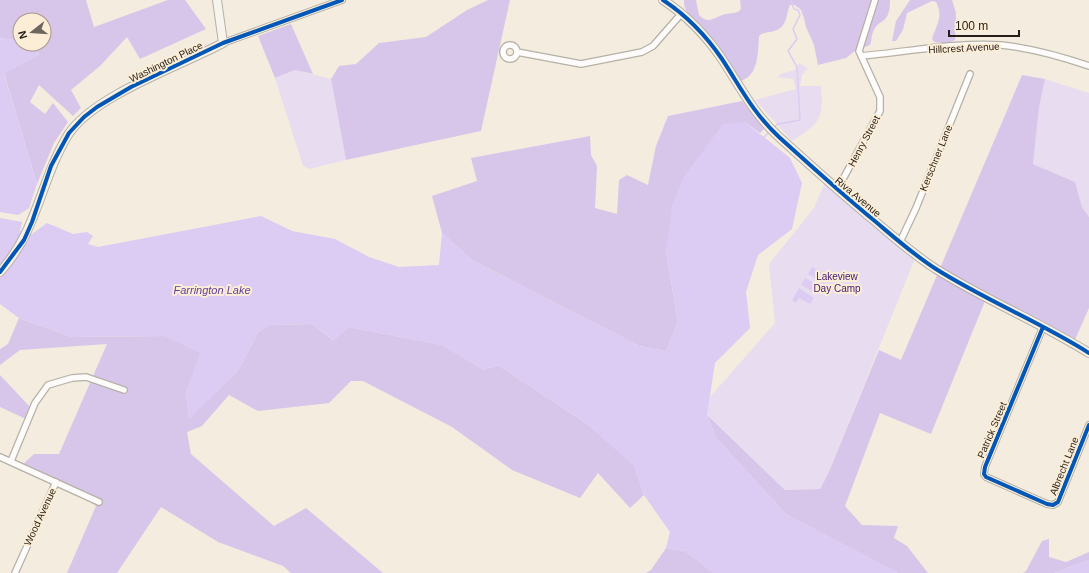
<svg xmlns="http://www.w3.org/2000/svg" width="1089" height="573" font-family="Helvetica,sans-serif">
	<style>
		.green { fill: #e8ddf0 }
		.forest { fill: #d8c6ea }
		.water { fill: #dccbf2 }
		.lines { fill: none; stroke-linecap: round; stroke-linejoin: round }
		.stream { stroke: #dccbf2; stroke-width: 1.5 }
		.street-casing { stroke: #b6b1a7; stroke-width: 8 }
		.secondary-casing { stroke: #b6b1a7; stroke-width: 10 }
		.street { stroke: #fdfcfa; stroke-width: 5.5 }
		.secondary { stroke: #f7f4ed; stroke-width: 8 }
		.cycleway-casing { stroke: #fcedd7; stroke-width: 6 }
		.cycleway { stroke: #0057b8; stroke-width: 4 }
		.labels { text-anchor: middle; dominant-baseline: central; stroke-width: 4; stroke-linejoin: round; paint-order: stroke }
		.street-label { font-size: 10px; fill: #241e16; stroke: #fcedd7 }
		.park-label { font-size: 10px; fill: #40186f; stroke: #fcedd7 }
		.water-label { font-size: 11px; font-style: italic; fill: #644098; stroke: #fcedd7 }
	</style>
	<rect width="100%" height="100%" fill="#f4ecdf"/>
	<path class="green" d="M799 63 808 68 802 75 800 86H821C824 120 820 123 792 141L755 100 796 89 793 79 777 77 781 74 795 70Z
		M295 70 331 79 346 160 309 169 303 166 275 78Z
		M1045 79 1089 93V217L1082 207 1075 182 1033 164 1039 108Z
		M825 182 916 256 828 474 820 489 785 490 707 415 710 397 775 323 769 264 814 208Z"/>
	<path class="forest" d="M0 0H86L94 27 168 0H185L206 29 140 59 127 37 100 66 71 90 81 108 73 116 39 85 30 102 45 114 53 103 68 122 54 143 37 184 4 73 40 54 30 44H44V20H20V41L0 38Z
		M488 0H510L481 131 346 160 331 79 339 66 356 64 379 43 426 37 467 10Z
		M684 0H696L699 15C708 24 712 19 722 15 727 13 732 14 738 12L741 9 740 0H890C890 26 879 17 873 32 871 36 872 41 870 45L855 51 846 58 818 65 814 45 806 27 804 18 801 10 795 5H790C786 13 788 25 777 30 771 33 764 31 759 36 758 51 759 78 739 81 732 67 724 51 713 39 703 26 683 18 684 0Z
		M910 0H952L956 13 955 40 947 44 934 42 932 39C936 26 944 16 936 2L932 1 907 13 903 30 896 41H892L896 21Z
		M291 24 313 74 295 70 275 78 258 36Z
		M1022 75 1045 79 1039 108 1033 164 1075 182 1082 207 1089 217V308L1074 342 987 296 931 434 880 413 845 506 862 525 898 526 894 538 907 546 928 573H898L787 515 716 438 707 415 785 490 820 489 828 474 879 350 901 360Z
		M742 101 764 129 760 133 745 122 666 251 678 322 666 351 639 346 472 260 442 233 432 196 477 181 471 158 590 136 591 155 597 166 595 208 617 214 619 180 627 175 648 185 656 146 668 116Z
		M19 318 72 337 166 336 201 353 186 393 189 418 238 371 258 332 269 325 312 324 333 340 349 327 442 345 484 370 498 365 587 424 634 465 644 495 630 508 598 473 580 498 512 470 452 427 363 381H351L329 403 258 411 229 395 202 426 187 432 191 454 274 526 306 508 383 573H291L283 566 218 542 161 507 117 573H67L96 506 67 485 20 467 34 454H59L107 344 20 350 0 365V349L8 344Z
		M0 375 31 408 26 419 0 407Z
		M1049 539V557L1066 562 1089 552V560L1054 573H1023L1026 571 1042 541Z
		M666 548 685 551 714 573H646L651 570Z"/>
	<path class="water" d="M0 38 20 41V44H30L40 54 4 74 37 184 29 208 18 215 0 212Z
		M745 122 790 158 802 183 792 229 758 255 746 292 750 328 715 363 707 415 716 438 787 515 898 573H714L685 551 666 548 670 532 644 495 634 466 587 424 498 365 484 370 442 345 349 327 333 340 312 324 269 325 258 332 238 371 189 419 186 393 200 353 166 336 72 337 19 318 0 304V218L22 222 20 231 32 234 47 223 73 234 87 232 93 236 88 244 98 247 261 216 292 231 335 239 369 257 399 267 439 265 442 233 472 260 639 346 666 351 678 322 666 251 672 206 683 178 723 124Z
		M812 267 827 276 823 283 808 274Z
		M805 278 821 287 817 294 801 285Z
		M799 288 814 298 810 304 799 298 796 303 792 300Z
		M1089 560V573H1054Z"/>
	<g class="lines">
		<path class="stream" d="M774 127 778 124 800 120 797 67 788 51 797 39 793 29 800 15 798 10 794 9 791 0
			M764 137 770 131"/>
		<defs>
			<path id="street" d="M223 43 342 0
				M503 52a7 7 0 1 1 14 0a7 7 0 1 1-14 0Z
				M517 52 581 64 642 52 653 46 681 14
				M861 56C907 52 955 42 1001 45 1031 48 1060 56 1089 66
				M837 190 880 111V97L859 51 875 0
				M900 242 916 208 970 74
				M1043 327 985 467 984 474 986 477 1047 504 1053 505 1058 502 1089 425
				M0 457 99 502
				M11 461 35 403 48 385 72 378 86 377 124 390
				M15 573 56 482"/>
			<path id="secondary" d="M663 0C686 15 707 37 722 59 741 88 753 113 779 137 811 166 843 195 876 222 896 239 914 255 936 269 985 300 1040 322 1089 353
				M0 272C38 230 40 181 68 135 92 96 182 65 223 43L217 0"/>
		</defs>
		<use href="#street" class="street-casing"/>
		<use href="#secondary" class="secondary-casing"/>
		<use href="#street" class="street"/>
		<use href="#secondary" class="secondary"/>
		<defs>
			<path id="cycleway" d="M663 0C686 15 707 37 722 59 741 88 753 113 779 137 811 166 843 195 876 222 896 239 914 255 936 269 985 300 1040 322 1089 353
				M0 272 24 240 32 222 51 166 69 133 84 117 97 107 131 87 223 43 342 0
				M1043 327 985 467 984 474 986 477 1047 504 1053 505 1058 502 1089 425"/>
		</defs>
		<use href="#cycleway" class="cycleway-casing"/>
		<use href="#cycleway" class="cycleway"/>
	</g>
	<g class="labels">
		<g class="street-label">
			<text transform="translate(964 48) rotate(-3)">Hillcrest Avenue</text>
			<text transform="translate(166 62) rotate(-26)">Washington Place</text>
			<text transform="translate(864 141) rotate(-62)">Henry Street</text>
			<text transform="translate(936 158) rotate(-68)">Kerschner Lane</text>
			<text transform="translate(858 197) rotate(40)">Riva Avenue</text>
			<text transform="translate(992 430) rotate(-67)">Patrick Street</text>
			<text transform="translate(1064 466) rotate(-68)">Albrecht Lane</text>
			<text transform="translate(40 517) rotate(-65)">Wood Avenue</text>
		</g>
		<g class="park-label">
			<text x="837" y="276">Lakeview<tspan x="837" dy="12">Day Camp</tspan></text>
		</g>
		<g class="water-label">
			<text x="212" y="290">Farrington Lake</text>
		</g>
	</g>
	<g transform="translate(32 32) rotate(253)"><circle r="19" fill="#fcedd7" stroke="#a69a8a"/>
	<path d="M0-3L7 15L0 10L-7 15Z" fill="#6d665c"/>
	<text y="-6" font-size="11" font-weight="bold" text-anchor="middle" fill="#241e16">N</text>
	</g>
	<path d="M949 30v6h70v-6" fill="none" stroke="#241e16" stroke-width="2"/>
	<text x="955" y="30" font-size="12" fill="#241e16" stroke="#fcedd7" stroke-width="3" paint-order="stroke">100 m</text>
</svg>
